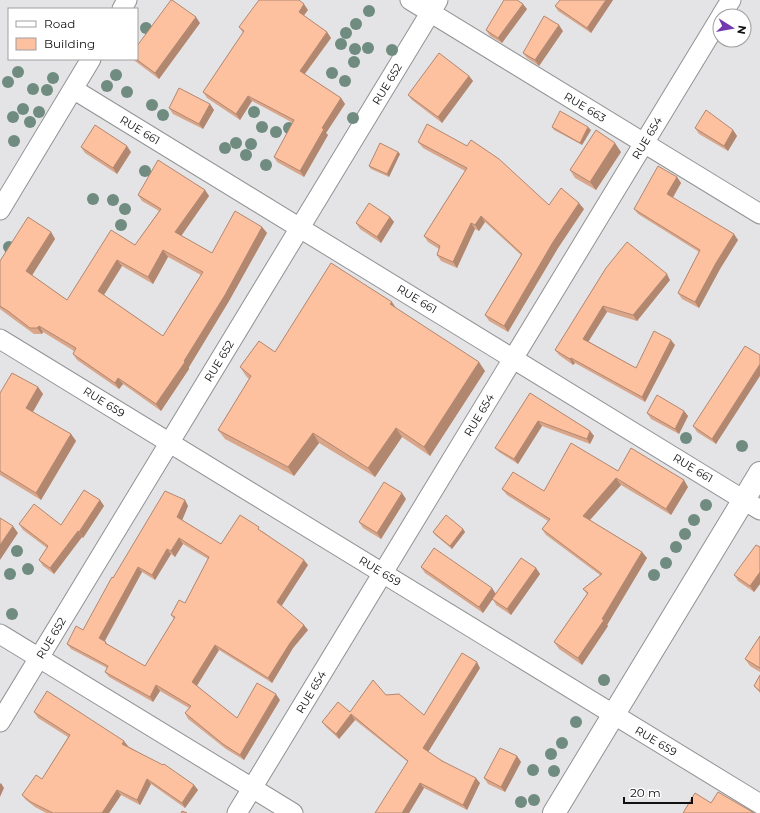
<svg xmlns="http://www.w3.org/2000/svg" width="760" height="813" font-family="Montserrat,sans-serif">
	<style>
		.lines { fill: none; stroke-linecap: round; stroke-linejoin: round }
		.street-casing { stroke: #919294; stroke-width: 21 }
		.secondary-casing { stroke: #919294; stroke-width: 24 }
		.street { stroke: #fff; stroke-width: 19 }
		.secondary { stroke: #fff; stroke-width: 22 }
		.tree { fill: #708b7f }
		.wall { fill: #daa68a; fill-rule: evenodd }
		.shaded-wall { fill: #b28770 }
		.building { fill: #fec1a0; stroke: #b28770; fill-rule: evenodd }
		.labels { text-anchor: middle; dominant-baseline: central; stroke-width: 3; stroke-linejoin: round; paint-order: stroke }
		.street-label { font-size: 11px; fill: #101010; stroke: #fff }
	</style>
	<rect width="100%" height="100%" fill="#e4e4e7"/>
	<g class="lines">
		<defs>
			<path id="street" d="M410 0 760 214
				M122 9 127 0
				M721 16 731 0
				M73 89 760 510
				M0 210 91 59
				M0 339 760 804
				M0 634 293 813
				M0 722 438 0
				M237 813 720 18"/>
			<path id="secondary" d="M554 813 760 473"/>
		</defs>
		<use href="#street" class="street-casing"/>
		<use href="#secondary" class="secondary-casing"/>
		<use href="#street" class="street"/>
		<use href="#secondary" class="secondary"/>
	</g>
	<g class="tree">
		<circle cx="369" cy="11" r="6"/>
		<circle cx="356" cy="24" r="6"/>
		<circle cx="146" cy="28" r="6"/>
		<circle cx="346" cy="33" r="6"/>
		<circle cx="341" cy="44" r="6"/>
		<circle cx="368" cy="48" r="6"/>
		<circle cx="355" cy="49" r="6"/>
		<circle cx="392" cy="50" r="6"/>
		<circle cx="354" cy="62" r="6"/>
		<circle cx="18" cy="72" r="6"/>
		<circle cx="332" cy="73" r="6"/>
		<circle cx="116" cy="75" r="6"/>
		<circle cx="53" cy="78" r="6"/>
		<circle cx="345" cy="81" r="6"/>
		<circle cx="8" cy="82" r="6"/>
		<circle cx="107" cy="86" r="6"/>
		<circle cx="33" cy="89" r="6"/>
		<circle cx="47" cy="90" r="6"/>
		<circle cx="127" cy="92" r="6"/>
		<circle cx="152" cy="105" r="6"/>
		<circle cx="23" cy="109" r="6"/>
		<circle cx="39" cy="112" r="6"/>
		<circle cx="254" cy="112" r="6"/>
		<circle cx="163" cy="115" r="6"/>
		<circle cx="13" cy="117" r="6"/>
		<circle cx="353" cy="118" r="6"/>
		<circle cx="30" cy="122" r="6"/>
		<circle cx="262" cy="127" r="6"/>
		<circle cx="289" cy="128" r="6"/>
		<circle cx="276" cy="132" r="6"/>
		<circle cx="14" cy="141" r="6"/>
		<circle cx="236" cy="143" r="6"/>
		<circle cx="251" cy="144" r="6"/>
		<circle cx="225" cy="148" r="6"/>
		<circle cx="246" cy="155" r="6"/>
		<circle cx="266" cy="165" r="6"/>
		<circle cx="145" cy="171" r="6"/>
		<circle cx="93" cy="199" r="6"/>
		<circle cx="113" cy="200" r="6"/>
		<circle cx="125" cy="209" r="6"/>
		<circle cx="121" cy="225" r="6"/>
		<circle cx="9" cy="247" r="6"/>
		<circle cx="686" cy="438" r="6"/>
		<circle cx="742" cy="446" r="6"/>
		<circle cx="706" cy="505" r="6"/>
		<circle cx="694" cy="520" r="6"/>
		<circle cx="685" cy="534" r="6"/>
		<circle cx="676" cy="547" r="6"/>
		<circle cx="17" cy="551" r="6"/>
		<circle cx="666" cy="563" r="6"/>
		<circle cx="28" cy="569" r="6"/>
		<circle cx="10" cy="574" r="6"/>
		<circle cx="654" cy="575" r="6"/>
		<circle cx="12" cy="614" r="6"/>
		<circle cx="604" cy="680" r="6"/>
		<circle cx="576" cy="722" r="6"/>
		<circle cx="562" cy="743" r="6"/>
		<circle cx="551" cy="754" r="6"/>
		<circle cx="533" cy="770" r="6"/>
		<circle cx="554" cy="771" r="6"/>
		<circle cx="534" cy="800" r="6"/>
		<circle cx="521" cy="802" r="6"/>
	</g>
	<path class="wall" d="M560 0H613L591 33 558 11 555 6Z
		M527 9 502 43 490 36 486 30Z
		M308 10 304 16 327 32 331 38 305 74 341 98 345 104 326 133 328 135 304 177 277 162 274 157 293 123 252 101 240 120 207 98 203 92 243 33 239 27Z
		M200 23 159 79 135 61 133 59H137Z
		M563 31 539 66 527 58 523 53Z
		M469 76 473 81 442 123 412 100 408 95Z
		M210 104 214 110 203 129 173 114 169 108Z
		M552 127 591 130 582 145 554 130Z
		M695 128 733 130 737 136 728 151 699 134Z
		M418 142 549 205 584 209 558 248 508 332 489 321 485 315 521 255 485 222 479 231 475 229 457 268 441 261 437 255 439 249 428 242 424 236 465 171 423 148Z
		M81 147 131 152 117 174 85 153Z
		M398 152 400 154 389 177 371 169 369 166Z
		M621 152 596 190 575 178 570 170Z
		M677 177 681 183 673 198 738 240 720 269 699 308 682 299 678 293 699 252 638 214 634 209Z
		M205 190 209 196 181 236 212 253 262 227 267 233 229 301 189 367V369L161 411 123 384 119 389 77 360 73 354 74 351 43 332 42 334H34L12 318 0 309V261L51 232 55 239 32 275 67 300 135 245 159 211 142 201 138 195ZM168 257 201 275 163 336 104 295 122 266 153 284Z
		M390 217 394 222 381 243 360 229 356 223Z
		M606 268 670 280 637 321 607 312 588 341 636 368 675 345 645 402 575 363 573 365 559 355 555 350Z
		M395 307 485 371 430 456 402 437 375 477 319 443 294 476 225 439 218 430 249 379 246 376 240 367 275 352Z
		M760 355 716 444 697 432 693 426Z
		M38 387 43 394 33 412 71 434 76 441 41 500 0 475V393Z
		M530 393 590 431 594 436 590 444 542 426 518 464 499 452 495 448Z
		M684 411 688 416 679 434 651 419 647 413Z
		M618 471 688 487 671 515 621 485 590 520 642 552 647 558 607 625 608 626 582 665 559 649 554 642 587 594 583 589 600 575 546 535 542 529 548 521 507 495 502 489 544 491Z
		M406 499 381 539 363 528 359 522Z
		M100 500 104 506 83 538 82 537 54 574 43 566 39 560 47 548 23 530 19 524 61 525Z
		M185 500 188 506 182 520 221 544 262 531 308 565 281 606 308 630 293 648 272 683 219 650 197 686 237 718 280 700 244 760 226 749 188 719 185 713 189 708 160 691 153 702 109 677 105 672 107 668 71 649 67 644 83 630 113 578ZM183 544 208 559 185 603 171 615 174 619 145 666 108 645 105 641 142 572 155 580 171 554 175 557Z
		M463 529 465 532 452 549 435 535 433 532Z
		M760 547V584L754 592 738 581 734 575Z
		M421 567 496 594 536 568 540 574 511 615 496 605 493 599 483 613 425 573Z
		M760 636V672L750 666 745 659Z
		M480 668 428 752 480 783 467 810 424 788 409 813 408 762 355 720 339 739 326 727 322 722 350 712 386 695 424 715Z
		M760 675V693L754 686Z
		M34 712 128 746 194 785 198 790 185 808 151 784 140 805 121 795 109 813H46L35 807 26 800 22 795 42 779 68 737 38 718Z
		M517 756 521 762 505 792 488 784 484 778Z"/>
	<path class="shaded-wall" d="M606 0H613L591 33 587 28Z
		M304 4 308 10 302 17 299 12Z
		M523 4 527 9 502 43 498 38Z
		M196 17 200 23 159 79 155 73Z
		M559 25 563 31 539 66 535 60Z
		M327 32 331 38 303 76 300 71Z
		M469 76 473 81 442 123 438 117Z
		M248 96 252 101 240 120 236 114Z
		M341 98 345 104 326 133 328 135 304 177 300 171 322 128Z
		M210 104 214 110 203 129 199 124Z
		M588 127 591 130 582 145 580 143Z
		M733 130 737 136 728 151 724 146Z
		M615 143 621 152 596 190 590 182Z
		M127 146 131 152 117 174 113 168Z
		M398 152 400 154 389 177 387 174Z
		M677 177 681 183 671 200 667 194Z
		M205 190 209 196 179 239 175 232Z
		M579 203 584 209 558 248 508 332 504 326 553 242Z
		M481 216 485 222 479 231 475 225Z
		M390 217 394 222 381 243 377 237Z
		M471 223 475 229 457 268 453 262Z
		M262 227 267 233 229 301 189 367V369L161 411 156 404 184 361Z
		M51 232 55 239 31 277 26 271Z
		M734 234 738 240 720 269 699 308 695 302 716 263Z
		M163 250 168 257 153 284 148 277Z
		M117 260 122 266 102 298 98 291Z
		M667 274 670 280 637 321 633 315Z
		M392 302 398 311 390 304Z
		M603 306 607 312 587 344 583 339Z
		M39 326 43 332 42 334 37 328Z
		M671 340 675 345 645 402 642 397Z
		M571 358 575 363 573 365 570 359Z
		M479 362 485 371 430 456 424 447Z
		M760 364V376L716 444 712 439Z
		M118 378 123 384 119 389 115 383Z
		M38 387 43 394 31 415 26 408Z
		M684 411 688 416 679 434 675 429Z
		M538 421 542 426 518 464 514 459Z
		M396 428 402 437 375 477 368 468Z
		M590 431 594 436 590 444 587 439Z
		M313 433 319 443 294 476 288 467Z
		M71 434 76 441 41 500 36 493Z
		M616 478 621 485 588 522 583 516Z
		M684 480 688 487 671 515 666 509Z
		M402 493 406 499 381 539 377 533Z
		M100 500 104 506 83 538 79 532Z
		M185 500 188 506 181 523 177 517Z
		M13 526 18 533 0 560V545Z
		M463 529 465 532 452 549 450 546Z
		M78 531 82 537 54 574 50 568Z
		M179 538 183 544 175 557 171 551Z
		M167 549 171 554 155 580 152 575Z
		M642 552 647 558 607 625 608 626 582 665 578 658 602 619Z
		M304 560 308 565 281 607 277 602Z
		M138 567 142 572 103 644 99 638Z
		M536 568 540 574 511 615 507 609Z
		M760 572V584L754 592 750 586Z
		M492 588 496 594 483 613 479 607Z
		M304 625 308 630 293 648 272 683 268 678 290 643Z
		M215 645 219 650 196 687 192 682Z
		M477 662 480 668 427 754 423 748Z
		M156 685 160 691 153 702 150 697Z
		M276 694 280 700 244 760 240 755Z
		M351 714 355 720 339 739 336 734Z
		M124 741 128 746 126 749 122 744Z
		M517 756 521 762 505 792 501 787Z
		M476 778 480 783 467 810 463 805Z
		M147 779 151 784 140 805 137 800Z
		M1 783 4 788 0 797V784Z
		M420 783 424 788 409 813H402Z
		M194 785 198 790 185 808 182 803Z
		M117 790 121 795 109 813H102Z"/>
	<path class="building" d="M171 0H172L196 17 155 73 136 59H137V46Z
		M259 0H299L304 4 299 12 327 32 300 71 341 98 322 128 324 129 300 171 274 157 294 120 248 96 236 114 203 92 244 31 239 27Z
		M504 0H517L523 4 498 38 486 30Z
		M560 0H606L587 28 555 6Z
		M544 16 559 25 535 60 523 53Z
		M439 53 469 76 438 117 408 95Z
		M179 88 210 104 199 124 169 108Z
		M706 110 733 130 724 146 695 128Z
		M560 111 588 127 580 143 552 127Z
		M427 124 467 146 471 140 499 159 549 205 561 188 579 203 553 242 504 326 485 315 522 254 481 216 475 225 471 223 453 262 437 255 440 246 424 236 467 168 418 142Z
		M95 125 127 146 113 168 81 147Z
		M596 130 615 143 590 182 570 170Z
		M380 143 398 152 387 174 369 166Z
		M158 160 205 190 175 232 212 253 235 211 262 227 225 295 184 361 185 362 156 404 118 378 115 383 73 354 76 348 39 326 37 328H30L8 311 0 306V261L28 217 51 232 26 271 67 300 111 230 135 245 161 209 138 195ZM163 250 203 272 163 336 98 291 117 260 148 277Z
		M658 166 677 177 667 194 734 234 716 263 695 302 678 293 700 250 634 209Z
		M369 203 390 217 377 237 356 223Z
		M627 242 667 274 633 315 603 306 583 339 636 368 654 331 671 340 642 397 571 358 570 359 555 350 606 268Z
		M331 263 392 302 390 304 479 362 424 447 396 428 368 468 313 433 288 467 218 430 251 376 240 367 259 341 275 352Z
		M745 346 760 355V364L712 439 693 426Z
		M12 373 38 387 26 408 71 434 36 493 0 471V393Z
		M530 393 590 431 587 439 538 421 514 459 495 448Z
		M657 395 684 411 675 429 647 413Z
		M571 443 618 471 631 448 684 480 666 509 616 478 583 516 642 552 602 619 604 620 578 658 554 642 588 593 583 589 602 574 542 529 550 519 502 489 513 472 544 491Z
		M384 482 402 493 377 533 359 522Z
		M84 490 100 500 79 532 78 531 50 568 39 560 48 546 19 524 34 504 61 525Z
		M165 491 185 500 177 517 221 544 240 515 259 527 258 529 304 560 277 602 304 625 290 643 268 678 215 645 192 682 237 718 257 683 276 694 240 755 223 744 185 713 191 706 156 685 150 697 105 672 108 666 67 644 76 626 83 630 112 577 113 578ZM179 538 209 557 185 603 179 600 171 615 175 617 145 666 105 643 106 642 99 638 138 567 152 575 167 549 171 551Z
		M446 515 463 529 450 546 433 532Z
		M0 518 13 526 0 545Z
		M756 545 760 547V572L750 586 734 575Z
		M434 548 492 588 479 607 421 567Z
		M521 558 536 568 507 609 492 599Z
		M760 636V668L745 659Z
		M462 653 477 662 423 748 442 761 476 778 463 805 420 783 402 813H375L408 761 351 714 336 734 322 722 338 702 350 712 373 680 386 695 399 694 424 715Z
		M760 675V691L754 686Z
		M47 691 124 741 122 744 163 765 164 764 194 785 182 803 147 779 137 800 117 790 102 813H53L31 802 22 795 36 775 42 779 70 735 34 712Z
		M500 748 517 756 501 787 484 778Z
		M718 792 754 813H683L695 793 711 803Z
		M182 811 187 813H181Z"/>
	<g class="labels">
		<g class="street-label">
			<text transform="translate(387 84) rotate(-59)">RUE 652</text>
			<text transform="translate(585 107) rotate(31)">RUE 663</text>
			<text transform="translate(140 130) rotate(31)">RUE 661</text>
			<text transform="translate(647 138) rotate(-59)">RUE 654</text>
			<text transform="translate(417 299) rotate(31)">RUE 661</text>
			<text transform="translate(219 361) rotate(-59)">RUE 652</text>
			<text transform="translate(104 402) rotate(32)">RUE 659</text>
			<text transform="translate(479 415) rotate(-59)">RUE 654</text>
			<text transform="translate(693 468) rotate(31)">RUE 661</text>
			<text transform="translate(380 571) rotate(31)">RUE 659</text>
			<text transform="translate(51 638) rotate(-59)">RUE 652</text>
			<text transform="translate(311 692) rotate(-59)">RUE 654</text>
			<text transform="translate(656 741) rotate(31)">RUE 659</text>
		</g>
	</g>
	<rect x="8" y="8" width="130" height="52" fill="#ffffff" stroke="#9f9f9f"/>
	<rect x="16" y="21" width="20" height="6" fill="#ffffff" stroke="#9f9f9f"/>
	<text x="44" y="28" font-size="12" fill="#101010">Road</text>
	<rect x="16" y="38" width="20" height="12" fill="#fec1a0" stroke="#9f9f9f"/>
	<text x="44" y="48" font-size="12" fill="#101010">Building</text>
	<g transform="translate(732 28) rotate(101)"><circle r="19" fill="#ffffff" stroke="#9f9f9f"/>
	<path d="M0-3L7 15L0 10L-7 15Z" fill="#7339af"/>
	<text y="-6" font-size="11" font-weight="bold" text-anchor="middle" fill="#101010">N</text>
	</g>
	<path d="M624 797v6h68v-6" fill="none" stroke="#101010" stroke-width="2"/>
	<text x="630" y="797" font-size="12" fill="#101010" stroke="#ffffff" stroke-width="3" paint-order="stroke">20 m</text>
</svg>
